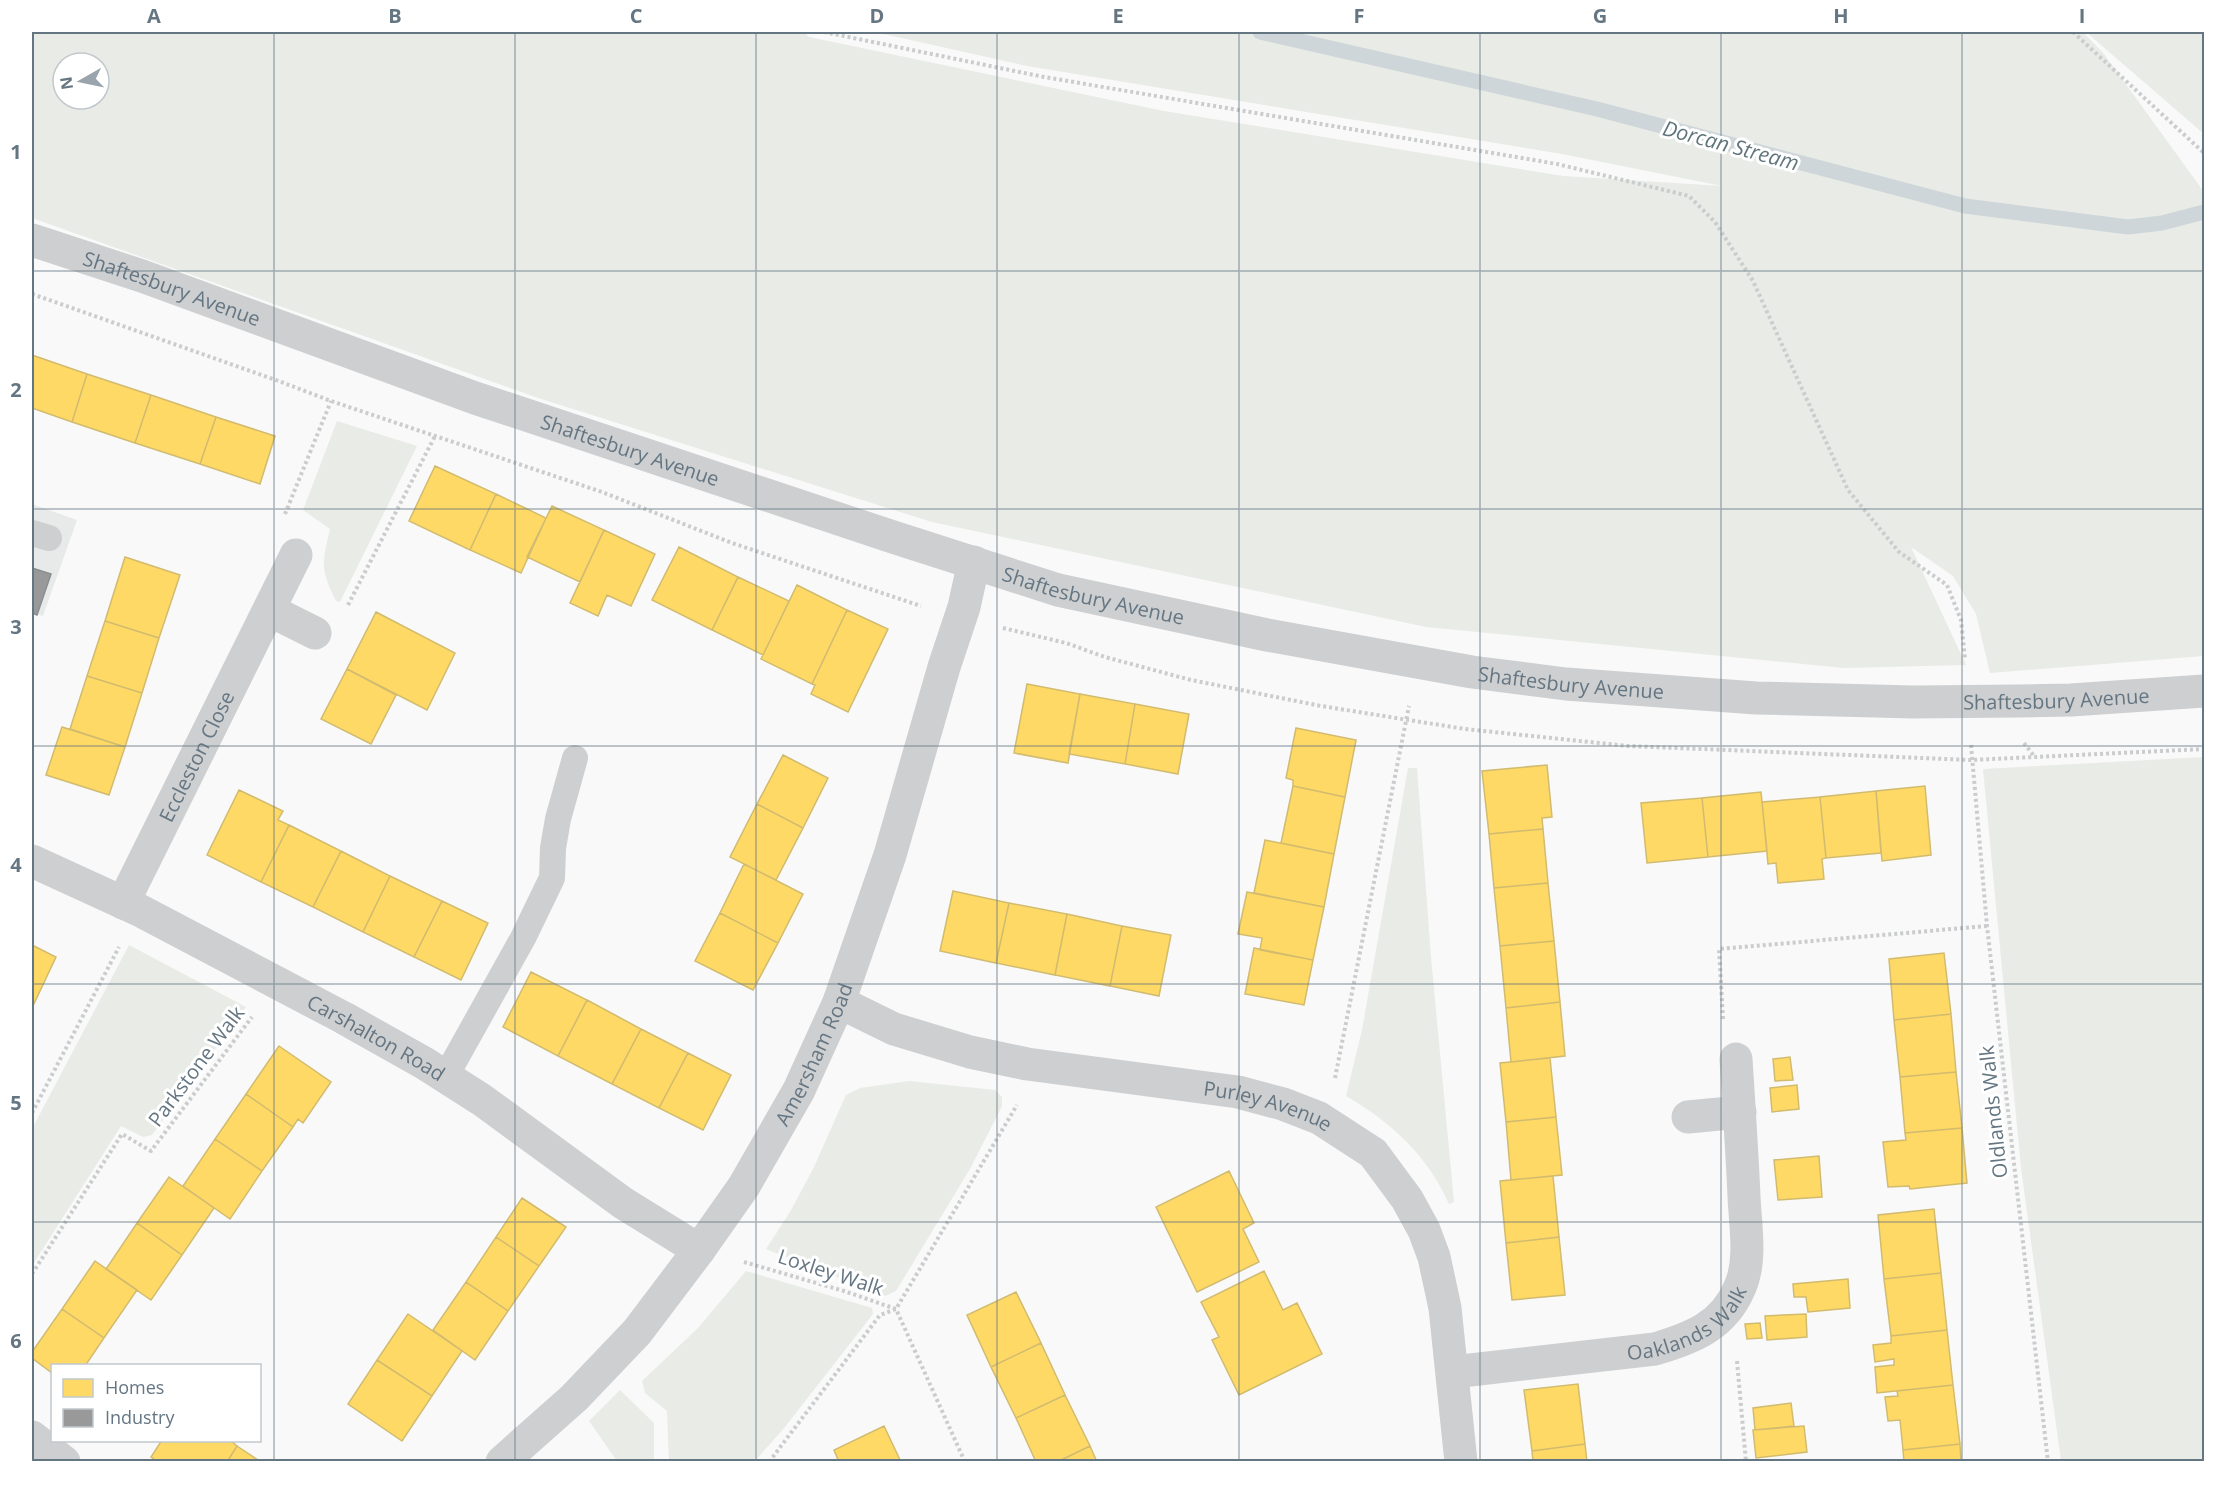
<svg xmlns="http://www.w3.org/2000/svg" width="2236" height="1493" font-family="'Open Sans',sans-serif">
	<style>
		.built { fill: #e8e9e9 }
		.green { fill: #e8ebe6; fill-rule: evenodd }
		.homes { fill: #ffd966; stroke: #d1bb6f; stroke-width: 1.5 }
		.industry { fill: #999; stroke: #898e92; stroke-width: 1.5 }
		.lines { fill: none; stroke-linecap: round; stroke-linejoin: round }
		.stream { stroke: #ced6d9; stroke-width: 15 }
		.path { stroke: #cbcccd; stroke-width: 4; stroke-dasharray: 3 3; stroke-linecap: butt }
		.service { stroke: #cecfd0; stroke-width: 26 }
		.minor { stroke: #cecfd0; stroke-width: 33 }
		.tertiary { stroke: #cecfd0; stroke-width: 33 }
		.grid { fill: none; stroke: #657683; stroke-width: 1.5; stroke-opacity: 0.55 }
		.labels { text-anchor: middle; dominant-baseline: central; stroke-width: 6; stroke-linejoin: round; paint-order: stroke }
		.street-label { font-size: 20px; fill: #657683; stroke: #fff }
		.water-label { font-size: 21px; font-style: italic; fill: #60757c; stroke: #fff }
		.neatline { fill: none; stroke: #657683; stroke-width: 2 }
		.grid-label { font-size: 20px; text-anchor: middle; font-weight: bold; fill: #657683 }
	</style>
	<rect width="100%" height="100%" fill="#f9f9f9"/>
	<path class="built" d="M32 504 77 520 43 616 32 613Z"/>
	<path class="green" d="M32 32H804L809 37 1164 111 1563 176 1722 186 1562 154 1027 66 875 32H2083L2104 54 2204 192V656L1990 673 1976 614 1953 576 1911 547 1966 665 1844 668 1426 627 932 522 538 398 32 218ZM63 63H99V99H63Z
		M2086 32H2204V134Z
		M337 421 417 446 340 602 336 601C320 569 322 563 330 529L303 510Z
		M2204 757V1461H2061L2021 1168 1983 769Z
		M1408 768H1417L1431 957 1454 1202 1449 1204C1428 1156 1391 1122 1346 1096L1362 1030Z
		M129 945 246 1007 152 1135 143 1137 121 1126 32 1266V1129Z
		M909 1081 995 1090 1002 1097V1106L970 1169 896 1291 885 1296 766 1249 790 1212 813 1169 846 1095 860 1088Z
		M746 1271 872 1308 873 1314 785 1427 755 1461H669L667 1411 645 1393 642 1381 698 1328Z
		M620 1390 654 1423V1461H617L589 1421Z"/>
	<path class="homes" d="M32 355 87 374 72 422 32 408Z
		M87 374 151 395 135 443 72 422Z
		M151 395 216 417 200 464 135 443Z
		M216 417 275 436 260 484 200 464Z
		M435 466 496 494 470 550 409 521Z
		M496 494 546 518 521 573 470 550Z
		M552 506 604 530 580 582 527 557Z
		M604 530 655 554 631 606 607 595 598 616 570 603Z
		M679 547 738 577 712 630 652 600Z
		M125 557 180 575 159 638 105 621Z
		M738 577 789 601 763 655 712 630Z
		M797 585 847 610 812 684 761 659Z
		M847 610 888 629 848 712 811 694 815 685 812 684Z
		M376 612 455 653 427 710 347 669Z
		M105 621 159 638 142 693 87 676Z
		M347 669 396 695 371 744 321 719Z
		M87 676 142 693 125 747 70 729Z
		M1027 684 1080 694 1068 763 1014 753Z
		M1080 694 1135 704 1125 764 1069 754Z
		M1135 704 1189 714 1178 774 1125 764Z
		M62 727 125 747 109 795 46 775Z
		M1296 728 1356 740 1345 797 1293 786V780L1286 778Z
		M783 755 828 778 803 828 757 804Z
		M1547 765 1552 817 1542 818 1543 829 1489 834 1482 771Z
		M1293 786 1345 797 1334 854 1281 843Z
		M1925 786 1931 855 1882 861 1876 791Z
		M239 790 283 811 278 820 289 825 261 882 207 855Z
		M1876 791 1881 853 1826 858 1820 797Z
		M1761 792 1767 851 1708 857 1702 798Z
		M1820 797 1826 858 1822 859 1824 879 1778 883 1776 863 1768 864 1762 802Z
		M1702 798 1708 857 1647 863 1641 803Z
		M757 804 803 828 776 880 730 857Z
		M289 825 341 851 313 907 261 882Z
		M1543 829 1548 883 1494 888 1489 834Z
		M1265 840 1334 854 1324 907 1254 893Z
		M341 851 390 876 363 932 313 907Z
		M744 864 803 894 778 943 720 913Z
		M390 876 442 901 414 957 363 932Z
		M1548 883 1554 941 1500 946 1494 888Z
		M953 891 1009 903 996 963 940 951Z
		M1247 892 1324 907 1313 960 1260 950 1262 938 1238 934Z
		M442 901 488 923 461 980 414 957Z
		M1009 903 1067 914 1055 975 996 963Z
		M720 913 778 943 753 990 695 961Z
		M1067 914 1122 926 1110 986 1055 975Z
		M1122 926 1171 935 1159 996 1110 986Z
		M1554 941 1560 1002 1506 1008 1500 946Z
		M32 945 56 957 32 1008Z
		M1254 948 1313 960 1304 1005 1245 994Z
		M1944 953 1951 1014 1894 1020 1889 959Z
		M531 972 587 1000 558 1056 503 1027Z
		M587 1000 641 1029 612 1084 558 1056Z
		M1560 1002 1565 1056 1511 1062 1506 1008Z
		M1951 1014 1956 1072 1900 1077 1894 1020Z
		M641 1029 688 1053 659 1108 612 1084Z
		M279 1046 331 1082 303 1123 298 1119 293 1127 246 1094Z
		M688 1053 731 1075 703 1130 659 1108Z
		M1790 1057 1793 1080 1775 1081 1773 1059Z
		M1550 1058 1556 1117 1506 1122 1500 1063Z
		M1956 1072 1962 1128 1905 1133 1900 1077Z
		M1797 1085 1799 1109 1772 1112 1770 1088Z
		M246 1094 293 1127 262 1171 215 1139Z
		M1556 1117 1562 1175 1511 1180 1506 1122Z
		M1962 1128 1967 1183 1910 1189 1909 1186 1888 1187 1883 1142 1906 1140 1905 1133Z
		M215 1139 262 1171 230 1219 183 1186Z
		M1819 1156 1822 1197 1778 1200 1774 1160Z
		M1229 1171 1254 1223 1243 1229 1259 1262 1197 1292 1156 1207Z
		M1553 1176 1559 1237 1506 1243 1500 1181Z
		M169 1177 214 1208 182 1255 137 1223Z
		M522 1198 566 1227 539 1266 496 1237Z
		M1934 1209 1941 1273 1884 1279 1878 1215Z
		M137 1223 182 1255 151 1300 106 1269Z
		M496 1237 539 1266 508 1311 466 1282Z
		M1559 1237 1565 1295 1512 1300 1506 1243Z
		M95 1261 137 1290 104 1338 62 1309Z
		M1264 1271 1283 1310 1297 1303 1322 1354 1239 1395 1212 1340 1219 1337 1201 1302Z
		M1941 1273 1947 1330 1891 1336 1884 1279Z
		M1848 1279 1850 1308 1808 1312 1806 1297H1794L1793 1284Z
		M466 1282 508 1311 475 1360 433 1330Z
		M1016 1292 1041 1343 991 1367 967 1315Z
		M62 1309 104 1338 85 1366H52V1373L32 1358V1352Z
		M408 1314 462 1351 432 1396 377 1360Z
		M1806 1314 1807 1337 1767 1340 1765 1316Z
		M1760 1323 1762 1338 1747 1339 1745 1324Z
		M1947 1330 1953 1385 1877 1393 1875 1367 1894 1365V1359L1875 1362 1873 1345 1891 1343V1336Z
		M1041 1343 1065 1395 1016 1418 991 1367Z
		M377 1360 432 1396 402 1441 348 1404Z
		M1578 1384 1585 1444 1532 1451 1524 1390Z
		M1953 1385 1960 1444 1903 1450 1900 1420 1888 1421 1885 1397 1898 1396 1897 1391Z
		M1065 1395 1090 1446 1057 1462H1036L1016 1418Z
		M1791 1403 1794 1426 1755 1430 1753 1408Z
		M884 1426 901 1462H839L834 1450Z
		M1804 1426 1807 1452 1756 1458 1753 1430Z
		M162 1440H230L237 1446 227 1462H158L151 1457Z
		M1585 1444 1587 1462H1533L1532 1451Z
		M1960 1444 1961 1462H1904L1903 1450Z
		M237 1446 261 1462H227Z
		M1090 1446 1097 1462H1057Z"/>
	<path class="industry" d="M32 568 51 574 37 615 32 613Z"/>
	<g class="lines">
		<path class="stream" d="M1260 32 1597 109 1965 206 2128 227 2162 223 2204 212"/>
		<path class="path" d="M824 32 1044 77 1557 164 1689 196 1715 222 1753 281 1848 490 1899 552 1947 585 1961 620 1965 659
			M2073 32 2204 153
			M32 294 276 380 331 401 602 492 732 543 921 606
			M285 514 331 401
			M348 605 435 436
			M1003 628 1066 643 1105 657 1191 680 1321 706 1465 729 1628 746 1971 760 2204 749
			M2024 743 2034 756
			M1971 745 1987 926 2048 1462
			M1723 1019 1719 949 1987 926
			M1335 1078 1409 706
			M32 1113 119 947
			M744 1262 844 1291 896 1309 965 1462
			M32 1274 122 1134 151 1151 252 1017
			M1737 1361 1746 1462
			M769 1462 880 1315 896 1309 1017 1105"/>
		<path class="service" d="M32 533 49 538
			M446 1076 523 938 552 878 553 848 558 819 575 758"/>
		<g class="minor">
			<path d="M269 610 315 633"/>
			<path id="s1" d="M32 861 139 910 344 1018 424 1063 482 1100 623 1203 699 1250"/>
			<path id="s2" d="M123 903 296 555"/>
			<path id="s3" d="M839 1002 894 1029 970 1052 1027 1064 1238 1092 1283 1104 1319 1118 1373 1153 1407 1199 1424 1230 1434 1257 1445 1308 1461 1462"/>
			<path d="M1688 1117 1740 1112"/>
			<path id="s4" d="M1453 1372 1655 1349C1692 1338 1724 1326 1740 1287 1752 1260 1745 1224 1744 1196 1742 1151 1739 1105 1736 1059"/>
			<path d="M32 1437 64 1462"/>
			<path id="s5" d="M502 1462 574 1398 637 1332 699 1250 744 1186 799 1090 839 1002 890 855 944 667 964 607 974 562"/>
		</g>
		<path class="tertiary" id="s6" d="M32 240 142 276 475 398 893 537 1058 590 1267 635 1472 672 1566 684 1756 698 1913 702 2019 701 2071 700 2204 691"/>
	</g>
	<path class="grid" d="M274 32V1462M515 32V1462M756 32V1462M997 32V1462M1239 32V1462M1480 32V1462M1721 32V1462M1962 32V1462M32 271H2204M32 509H2204M32 746H2204M32 984H2204M32 1222H2204"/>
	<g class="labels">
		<g class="street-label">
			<text stroke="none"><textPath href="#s6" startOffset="148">Shaftesbury Avenue</textPath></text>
			<text stroke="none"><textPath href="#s6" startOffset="634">Shaftesbury Avenue</textPath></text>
			<text stroke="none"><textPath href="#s6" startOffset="1120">Shaftesbury Avenue</textPath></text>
			<text stroke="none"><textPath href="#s6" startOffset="1606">Shaftesbury Avenue</textPath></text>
			<text stroke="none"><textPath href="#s6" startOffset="2092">Shaftesbury Avenue</textPath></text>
			<text stroke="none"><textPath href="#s2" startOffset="164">Eccleston Close</textPath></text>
			<text stroke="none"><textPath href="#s1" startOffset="387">Carshalton Road</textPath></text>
			<text stroke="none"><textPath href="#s5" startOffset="518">Amersham Road</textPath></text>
			<text transform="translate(196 1066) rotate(-53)">Parkstone Walk</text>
			<text stroke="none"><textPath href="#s3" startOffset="444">Purley Avenue</textPath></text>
			<text transform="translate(1993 1112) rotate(-96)">Oldlands Walk</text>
			<text transform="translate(831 1272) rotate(18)">Loxley Walk</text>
			<text stroke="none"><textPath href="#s4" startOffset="244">Oaklands Walk</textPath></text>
		</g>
		<g class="water-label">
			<text transform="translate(1731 145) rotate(15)">Dorcan Stream</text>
		</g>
	</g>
	<rect width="2236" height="1493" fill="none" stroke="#ffffff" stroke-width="66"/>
	<rect x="51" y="1364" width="210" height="78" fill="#ffffff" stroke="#c1c8cd" stroke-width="1.5"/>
	<rect x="63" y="1379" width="30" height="18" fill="#ffd966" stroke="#c1c8cd" stroke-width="1.5"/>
	<text x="105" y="1394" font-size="18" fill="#657683">Homes</text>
	<rect x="63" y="1409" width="30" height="18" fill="#999999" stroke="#c1c8cd" stroke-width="1.5"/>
	<text x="105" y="1424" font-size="18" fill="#657683">Industry</text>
	<g transform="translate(81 81) rotate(261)"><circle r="28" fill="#ffffff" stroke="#c1c8cd" stroke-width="1.5"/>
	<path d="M0-4.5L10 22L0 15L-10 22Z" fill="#99a4ac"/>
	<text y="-9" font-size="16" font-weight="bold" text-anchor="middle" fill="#657683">N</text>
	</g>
	<rect x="33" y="33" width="2170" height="1427" class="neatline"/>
	<g class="grid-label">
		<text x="154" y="23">A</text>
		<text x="395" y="23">B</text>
		<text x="636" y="23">C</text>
		<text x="877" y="23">D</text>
		<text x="1118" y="23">E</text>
		<text x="1359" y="23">F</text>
		<text x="1600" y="23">G</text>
		<text x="1841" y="23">H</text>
		<text x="2082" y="23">I</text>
		<text x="16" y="159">1</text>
		<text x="16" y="397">2</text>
		<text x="16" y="634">3</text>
		<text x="16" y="872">4</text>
		<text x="16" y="1110">5</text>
		<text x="16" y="1348">6</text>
	</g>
</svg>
